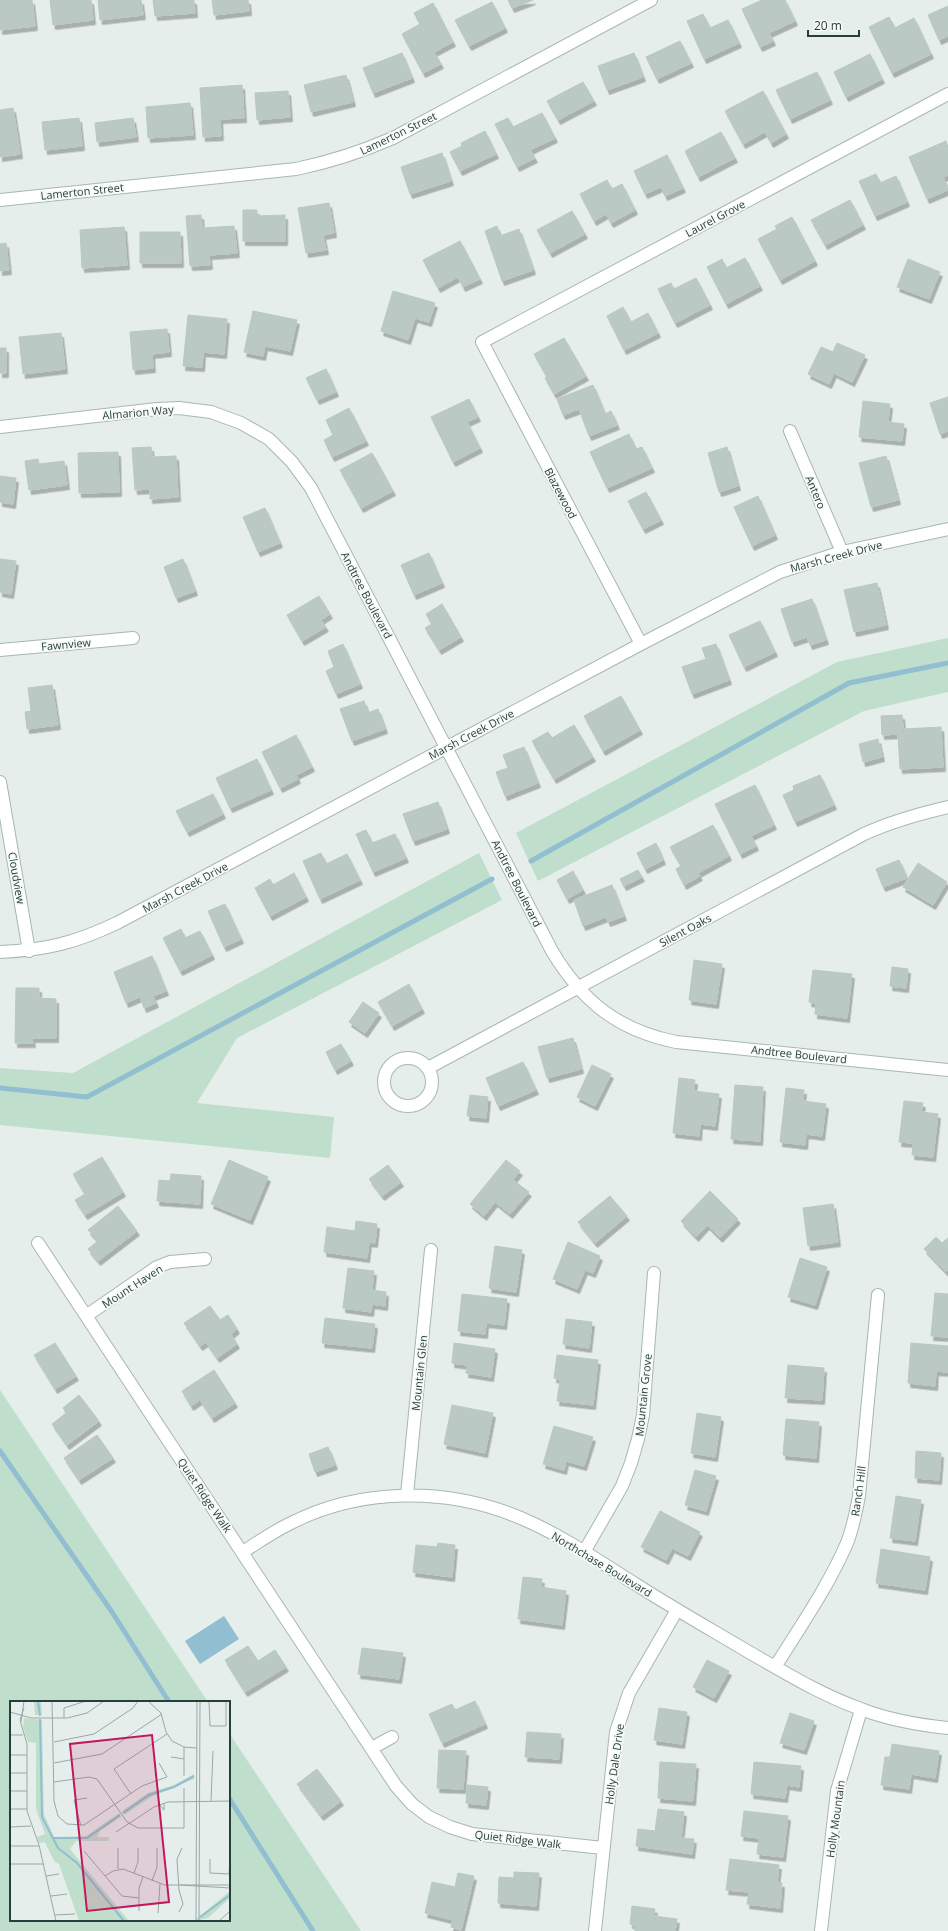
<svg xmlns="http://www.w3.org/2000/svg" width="948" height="1931" font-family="'Open Sans',sans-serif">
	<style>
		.green { fill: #c0decc }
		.water { fill: #91bed0 }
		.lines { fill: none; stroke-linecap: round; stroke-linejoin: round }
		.stream { stroke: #91bed0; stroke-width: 5 }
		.building { fill: #bbc9c5; stroke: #b8c8c3; filter: url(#shadow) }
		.minor-casing { stroke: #a8b6b4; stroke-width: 14 }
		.minor { stroke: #fff; stroke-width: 12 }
		.labels { text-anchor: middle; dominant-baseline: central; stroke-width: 3.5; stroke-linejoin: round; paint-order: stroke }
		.street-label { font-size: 11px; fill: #25403c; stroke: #f7faf9 }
		.inset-river { fill: none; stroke: #91bed0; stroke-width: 2 }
		.inset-road { fill: none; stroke: #99a8a6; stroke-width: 1 }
		.view { fill: #c2185b; fill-opacity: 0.15; stroke: #c2185b; stroke-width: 2 }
		.inset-edge { fill: none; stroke: #25403c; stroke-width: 2 }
	</style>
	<defs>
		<filter id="shadow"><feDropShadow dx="2.5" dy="4.5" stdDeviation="0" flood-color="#0004"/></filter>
	</defs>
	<rect width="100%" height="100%" fill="#e6eeec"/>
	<path class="green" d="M948 638V692L864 711 538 881 516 833 837 662Z
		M479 853 502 900 237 1038 197 1103 334 1117 330 1158 0 1125V1068L73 1073Z
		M0 1390 208 1702H11V1920H229V1733L361 1931H0Z"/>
	<path class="water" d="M224 1616 239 1639 200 1664 185 1641Z"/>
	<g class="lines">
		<path class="stream" d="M531 861 849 683 948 663
			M0 1088 87 1097 492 879
			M0 1451 112 1612 169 1702
			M229 1798 313 1931"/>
	</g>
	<path class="building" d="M0 0H32L35 26 0 30Z
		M50 0H91L93 20 53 25Z
		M98 0H141L143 15 100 20Z
		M153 0H194L195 13 155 16Z
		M212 0H248L249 11 214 15Z
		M508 0H533L512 8Z
		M762 0H785L795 21 769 33 773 41 760 47 742 9Z
		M492 2 505 28 469 46 455 20Z
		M433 3 453 42 434 52 441 64 423 73 402 34 420 24 414 13Z
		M948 6V36L939 40 928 15Z
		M703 14 710 28 728 20 739 43 704 59 687 21Z
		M889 17 895 28 914 18 931 54 892 73 869 27Z
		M680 41 691 63 657 79 646 57Z
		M402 53 412 78 373 93 363 68Z
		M634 53 643 77 607 90 598 66Z
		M870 54 882 79 846 97 834 72Z
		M817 72 830 100 790 119 776 90Z
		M346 75 353 102 311 112 304 85Z
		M583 82 594 101 558 120 547 101Z
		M242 85 244 118 220 119 221 136 203 137 200 88Z
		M288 91 290 117 257 120 255 93Z
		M763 91 786 134 771 143 765 132 743 144 725 111Z
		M190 103 193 135 148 138 146 107Z
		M13 108 20 154 0 157V110Z
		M542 113 555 138 530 150 535 158 517 167 495 124 508 118 513 127Z
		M79 118 82 146 45 150 42 122Z
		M133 118 136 137 97 142 95 123Z
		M485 131 496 154 460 171 450 152 462 146 461 143Z
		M721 132 735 158 698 177 685 151Z
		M946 141 948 147V175L943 177 948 190 927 199 909 157Z
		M442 153 451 181 410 194 401 167Z
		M667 155 683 188 665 196 661 187 645 194 634 171Z
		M876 174 880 183 896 176 907 202 875 216 859 181Z
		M607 180 612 189 622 184 635 210 611 223 606 214 594 221 580 194Z
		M850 200 863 225 825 245 811 220Z
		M329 203 334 233 323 235 326 250 306 253 298 208Z
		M243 210H257V216L285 215V241H243Z
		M572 211 585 234 550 253 537 230Z
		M201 215 202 228 234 226 237 253 209 255 210 265 190 266 186 216Z
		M792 217 815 261 780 280 758 239 777 229 775 226Z
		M497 226 500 236 519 229 533 270 502 281 485 231Z
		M124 227 127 265 82 268 80 230Z
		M140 232H180L181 263H140Z
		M460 241 480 279 463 287 458 277 438 288 423 260Z
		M6 243 9 270 0 271V244Z
		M745 258 760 286 726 304 707 267 722 259 726 268Z
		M908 259 940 272 929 299 897 287Z
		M696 278 710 305 675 323 658 289 671 283 674 289Z
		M393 291 435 303 429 322 415 318 408 340 381 331Z
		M623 307 631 322 648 313 658 333 624 350 607 316Z
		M253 311 297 320 290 351 265 346 263 356 244 352Z
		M188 315 227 319 224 354 203 352 202 367 183 366Z
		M167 329 169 352 152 354 153 368 133 370 130 332Z
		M61 333 65 369 23 374 19 337Z
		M564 338 586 376 554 394 545 378 547 377 534 354Z
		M837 343 865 355 852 382 834 373 829 384 808 374 821 347 833 352Z
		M0 348H6V373H0Z
		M326 369 336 392 317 400 306 378Z
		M593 385 605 414 611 411 617 425 589 436 579 409 563 415 557 399Z
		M948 397V431L940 434 930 403Z
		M469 399 478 417 467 422 480 448 453 462 431 417Z
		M863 401 890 404 888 422 904 424 902 441 859 437Z
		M349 408 366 441 332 457 324 440 333 435 326 420Z
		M629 434 636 449 642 447 652 468 607 488 590 452Z
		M151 447 152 457 176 456 178 497 150 499V489L135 490 132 448Z
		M727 447 738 486 719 492 708 453Z
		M118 452 119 492 79 493 78 453Z
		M372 453 393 491 361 508 340 470Z
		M886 456 898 500 871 507 859 463Z
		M38 459 39 464 64 461 67 485 29 490 25 461Z
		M0 476 16 478 13 504 0 502Z
		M646 492 661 520 643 529 628 501Z
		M758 496 775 535 752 546 734 507Z
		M265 508 280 543 258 552 243 517Z
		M429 553 442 583 414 595 401 565Z
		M0 559 16 561 11 594 0 592Z
		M183 559 195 591 176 598 164 567Z
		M877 583 886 625 854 632 844 590Z
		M319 596 330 614 321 620 326 627 302 641 287 615Z
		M812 599 826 640 810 645 807 637 792 642 781 609Z
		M442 604 461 637 439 650 425 628 432 624 426 614Z
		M760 621 775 652 744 667 729 635Z
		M343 644 360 684 336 694 326 671 334 667 328 651Z
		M716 644 729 680 692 694 682 667 706 659 702 648Z
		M52 685 58 725 27 729 25 712 31 711 28 688Z
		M621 696 640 730 603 751 584 716Z
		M364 701 368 713 378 709 385 729 352 741 340 709Z
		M902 715 903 729 941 727 943 767 900 769 898 734 882 735 881 716Z
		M574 725 593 757 554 779 532 741 548 732 552 738Z
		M296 735 312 767 296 775 298 779 280 788 262 752Z
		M878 739 882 757 863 762 859 744Z
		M524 747 538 783 505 796 496 772 508 768 503 755Z
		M257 759 271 790 230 808 216 778Z
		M820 775 834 805 795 822 783 795 794 790 793 786Z
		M755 785 774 825 751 836 756 846 740 854 715 804Z
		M213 794 223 814 187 832 176 811Z
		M438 802 447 829 413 841 403 814Z
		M713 825 729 856 698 873 700 876 684 885 676 869 681 866 670 847Z
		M366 830 372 843 395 834 406 858 373 872 356 834Z
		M656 843 663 860 645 869 637 853Z
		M321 853 326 864 347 854 360 880 320 899 303 861Z
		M899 860 907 878 883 887 876 869Z
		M918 863 947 882 933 905 903 887Z
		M638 870 642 877 624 886 620 879Z
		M573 871 583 890 567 899 557 880Z
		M294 873 306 897 270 916 255 888 270 879 273 885Z
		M612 885 624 916 608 922 606 917 583 926 574 900Z
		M225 904 241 939 224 947 208 911Z
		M181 929 185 938 200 931 212 955 180 971 163 938Z
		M152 956 166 991 153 996 156 1003 144 1008 140 997 126 1003 114 972Z
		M694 960 722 964 716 1004 689 1000Z
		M892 967 908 969 906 988 890 986Z
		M813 970 852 974 847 1018 815 1014 816 1003 809 1002Z
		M409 984 422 1009 392 1026 378 1002Z
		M16 988H39V998L56 999V1038H32L33 1043H15Z
		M363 1002 379 1013 365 1033 349 1022Z
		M573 1038 581 1069 547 1078 538 1047Z
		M341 1044 351 1061 335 1070 326 1052Z
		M523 1062 536 1090 498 1106 486 1078Z
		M592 1065 611 1074 595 1106 577 1097Z
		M679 1078 695 1080 694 1091 719 1094 715 1126 700 1124 699 1136 673 1133Z
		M735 1085 763 1087 760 1141 731 1139Z
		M786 1088 804 1090 803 1101 826 1104 822 1136 806 1134 805 1145 780 1142Z
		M470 1095 488 1097 486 1118 467 1116Z
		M904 1101 923 1103 921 1112 938 1114 933 1157 912 1155 913 1143 899 1142Z
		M102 1157 123 1192 85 1215 75 1200 85 1194 73 1174Z
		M229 1160 268 1177 250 1220 211 1204Z
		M506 1160 520 1171 513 1180 529 1192 510 1214 495 1202 484 1216 470 1204Z
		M388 1165 401 1182 382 1196 369 1179Z
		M171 1174 201 1176 200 1204 157 1201 159 1180 170 1181Z
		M710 1191 738 1219 720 1238 707 1225 696 1237 681 1221Z
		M610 1196 627 1216 595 1243 578 1222Z
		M833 1204 838 1242 808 1246 803 1208Z
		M118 1206 137 1231 98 1261 88 1249 98 1241 88 1230Z
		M356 1221 377 1224 375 1243 369 1242 367 1258 324 1252 327 1227 355 1231Z
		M936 1237 942 1243 948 1238V1270L946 1272 924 1249Z
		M568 1242 600 1256 593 1273 585 1270 577 1289 553 1279Z
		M495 1246 522 1250 516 1292 489 1288Z
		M800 1258 827 1267 815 1305 788 1297Z
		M348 1268 374 1271 372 1290 386 1292 385 1306 372 1304 371 1312 343 1308Z
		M935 1293 948 1294V1337L931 1336Z
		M462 1294 507 1299 504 1325 486 1323 485 1334 458 1331Z
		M210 1306 220 1320 228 1315 237 1329 231 1334 237 1344 217 1358 206 1342 200 1346 184 1323Z
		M325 1318 375 1324 372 1348 322 1343Z
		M566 1319 592 1322 589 1348 563 1344Z
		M55 1343 76 1376 55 1389 34 1355Z
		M454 1343 495 1349 491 1377 466 1373 467 1365 452 1363Z
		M911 1343 948 1346V1372L936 1371 935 1386 908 1383Z
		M557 1355 598 1360 593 1405 557 1401 560 1379 554 1378Z
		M788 1365 824 1368 822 1400 785 1398Z
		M214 1370 235 1403 212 1418 200 1400 191 1406 182 1391Z
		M79 1395 99 1421 67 1445 52 1424 66 1413 63 1408Z
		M452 1405 493 1413 485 1453 444 1444Z
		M697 1413 721 1417 715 1457 691 1453Z
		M786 1419 819 1422 816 1458 783 1455Z
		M554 1426 593 1437 584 1466 566 1461 564 1470 543 1464Z
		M97 1435 113 1458 79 1480 64 1458Z
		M328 1447 335 1465 315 1472 309 1454Z
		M916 1451 941 1453 939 1480 915 1478Z
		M695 1470 716 1476 706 1511 685 1505Z
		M896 1496 921 1500 915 1541 890 1538Z
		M660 1511 700 1532 688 1556 672 1548 666 1560 641 1547Z
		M438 1543 455 1545 452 1577 413 1572 416 1545 437 1547Z
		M881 1549 930 1557 925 1590 876 1583Z
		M523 1577 542 1579 541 1587 566 1591 562 1625 518 1619Z
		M248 1646 258 1661 275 1650 286 1667 245 1692 225 1660Z
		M362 1648 403 1653 399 1679 358 1674Z
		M707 1660 729 1671 714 1698 693 1687Z
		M475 1701 485 1724 442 1743 429 1714 452 1704 455 1710Z
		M659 1708 687 1712 682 1744 654 1740Z
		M790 1713 814 1721 804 1750 780 1743Z
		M527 1732 561 1734 559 1759 525 1757Z
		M892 1744 939 1751 935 1778 911 1774 909 1789 881 1785 885 1757H890Z
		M439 1750 466 1751 463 1789 437 1788Z
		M660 1762 696 1764 693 1801 658 1798Z
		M754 1762 801 1766 799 1787 787 1785 785 1798 751 1794Z
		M317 1769 341 1801 321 1816 297 1784Z
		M467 1785 488 1787 486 1805 466 1803Z
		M658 1809 684 1812 681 1838 694 1839 692 1854 636 1846 638 1829 655 1831Z
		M744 1811 788 1816 783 1857 757 1854 759 1838 741 1836Z
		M730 1859 779 1865 777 1882 782 1883 780 1908 747 1904 749 1892 726 1890Z
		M514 1872 539 1873 536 1906 498 1903 499 1877 514 1878Z
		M458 1873 474 1876 461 1930 451 1927 453 1920 425 1913 432 1882 455 1887Z
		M632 1906 655 1909 654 1916 677 1919 675 1931H635V1925L630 1924Z"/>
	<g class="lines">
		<defs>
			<path id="minor" d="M0 200 296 169C330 162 361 152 393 138L651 0
				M0 427 157 409 179 408 211 412 241 423 269 439 292 462 311 488 552 951C582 1001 617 1030 676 1042L948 1070
				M790 431 842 552
				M641 644 482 342 948 94
				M0 650 133 638
				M0 782 29 951
				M0 952C46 950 75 943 117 923L641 644 780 572 842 552 948 529
				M384 1082a24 24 0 1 1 48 0a24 24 0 1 1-48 0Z
				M428 1068 864 834C892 821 918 814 948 807
				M38 1243 396 1786 412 1804 429 1817 450 1827 472 1834 603 1848
				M86 1316 157 1267 170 1262 205 1259
				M407 1495 431 1250
				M243 1552C258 1542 273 1532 289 1524 361 1487 449 1487 523 1519 563 1536 600 1562 637 1585 673 1608 710 1629 747 1651 784 1672 821 1695 861 1709 889 1720 919 1725 948 1728
				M584 1552 622 1486 631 1463 638 1439 643 1415 654 1273
				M775 1667C800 1627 828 1587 847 1543 853 1528 856 1512 859 1496L878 1295
				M372 1748 392 1737
				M595 1931 616 1732 629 1693 677 1610
				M821 1931 837 1791 861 1710"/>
		</defs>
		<use href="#minor" class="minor-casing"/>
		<use href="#minor" class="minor"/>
	</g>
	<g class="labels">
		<g class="street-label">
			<text transform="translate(398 133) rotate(-26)">Lamerton Street</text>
			<text transform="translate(82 191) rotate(-6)">Lamerton Street</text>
			<text transform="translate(715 218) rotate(-28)">Laurel Grove</text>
			<text transform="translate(138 412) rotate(-5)">Almarion Way</text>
			<text transform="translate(816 492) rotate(67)">Antero</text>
			<text transform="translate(561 493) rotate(62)">Blazewood</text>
			<text transform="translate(836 556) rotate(-15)">Marsh Creek Drive</text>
			<text transform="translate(367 595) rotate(62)">Andtree Boulevard</text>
			<text transform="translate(66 644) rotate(-5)">Fawnview</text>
			<text transform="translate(471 734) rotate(-28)">Marsh Creek Drive</text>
			<text transform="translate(17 878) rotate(80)">Cloudview</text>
			<text transform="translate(517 883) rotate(63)">Andtree Boulevard</text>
			<text transform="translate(185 887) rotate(-28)">Marsh Creek Drive</text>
			<text transform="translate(685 930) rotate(-28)">Silent Oaks</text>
			<text transform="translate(799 1054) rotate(6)">Andtree Boulevard</text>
			<text transform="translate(132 1286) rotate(-33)">Mount Haven</text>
			<text transform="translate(419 1373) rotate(-84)">Mountain Glen</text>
			<text transform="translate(643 1395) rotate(-84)">Mountain Grove</text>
			<text transform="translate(858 1491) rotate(-82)">Ranch Hill</text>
			<text transform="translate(205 1495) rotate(56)">Quiet Ridge Walk</text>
			<text transform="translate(602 1564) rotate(31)">Northchase Boulevard</text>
			<text transform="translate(614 1764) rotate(-82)">Holly Dale Drive</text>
			<text transform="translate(835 1819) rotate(-82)">Holly Mountain</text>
			<text transform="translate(518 1839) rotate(7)">Quiet Ridge Walk</text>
		</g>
	</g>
	<g transform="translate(10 1701)">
		<rect width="220" height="220" fill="#e6eeec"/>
		<path d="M24 0H31L32 14H25ZM14 17 32 19 34 113 44 136 76 135 109 112 111 116 90 130 87 136H99V140H66L60 148 119 220H69L49 163 44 160 35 141 29 142 27 136 35 133 26 108V42L18 41 13 26ZM184 73V78L141 96 114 114 112 110 138 92 164 84ZM220 190V197L198 217 184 220Z" fill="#c0decc"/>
		<path class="inset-river" d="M28 0 30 15M30 18 32 116 48 147 67 162 114 220M113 112 139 94 164 86 184 75M42 137H77L110 114M190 216 220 194"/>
		<path class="inset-road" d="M42 0 44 100 48 115 57 123 74 124 132 85 157 76 149 62M138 0 151 12 156 31 162 40 174 46 186 47M199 0 200 25H216V0M14 7 10 19 17 43V110L29 144 46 220M0 11 21 17H57L77 12 94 0M54 17V7L76 0M11 21 14 0M0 34H13M44 41 84 33 123 7 128 0M0 54H17M161 56 174 58M44 62 92 53 152 13M0 72H17M174 75V46M44 81 79 76 87 78 117 121 128 127H174V87M0 90H17M121 93 104 68 157 33M201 100 203 50M150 104 154 109V102M0 108H17M71 125 64 99 77 97M0 126 21 125M106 131 144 106 158 101 220 100M0 145H29M108 147V168M74 150 112 195 129 197M200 158V172L220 173M0 163H33M124 172 128 161V147M219 173 220 157M36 175 49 173M95 175 103 170 113 168 155 184H220M142 180 147 166V147M170 184 220 187M41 195 57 193M129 210V187L133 176M169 211 173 203 169 189 167 158 172 147M148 212 150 183M45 214 65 213M186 220 187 0M189 220 190 0M209 220 220 210"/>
		<path class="view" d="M142 34 159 201 77 210 60 43Z"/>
		<rect width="220" height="220" class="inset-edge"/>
	</g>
	<path d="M808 30v6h51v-6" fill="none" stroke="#25403c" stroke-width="2"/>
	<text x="814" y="30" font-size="12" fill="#25403c" stroke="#f7faf9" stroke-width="3" paint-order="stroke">20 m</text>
</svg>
